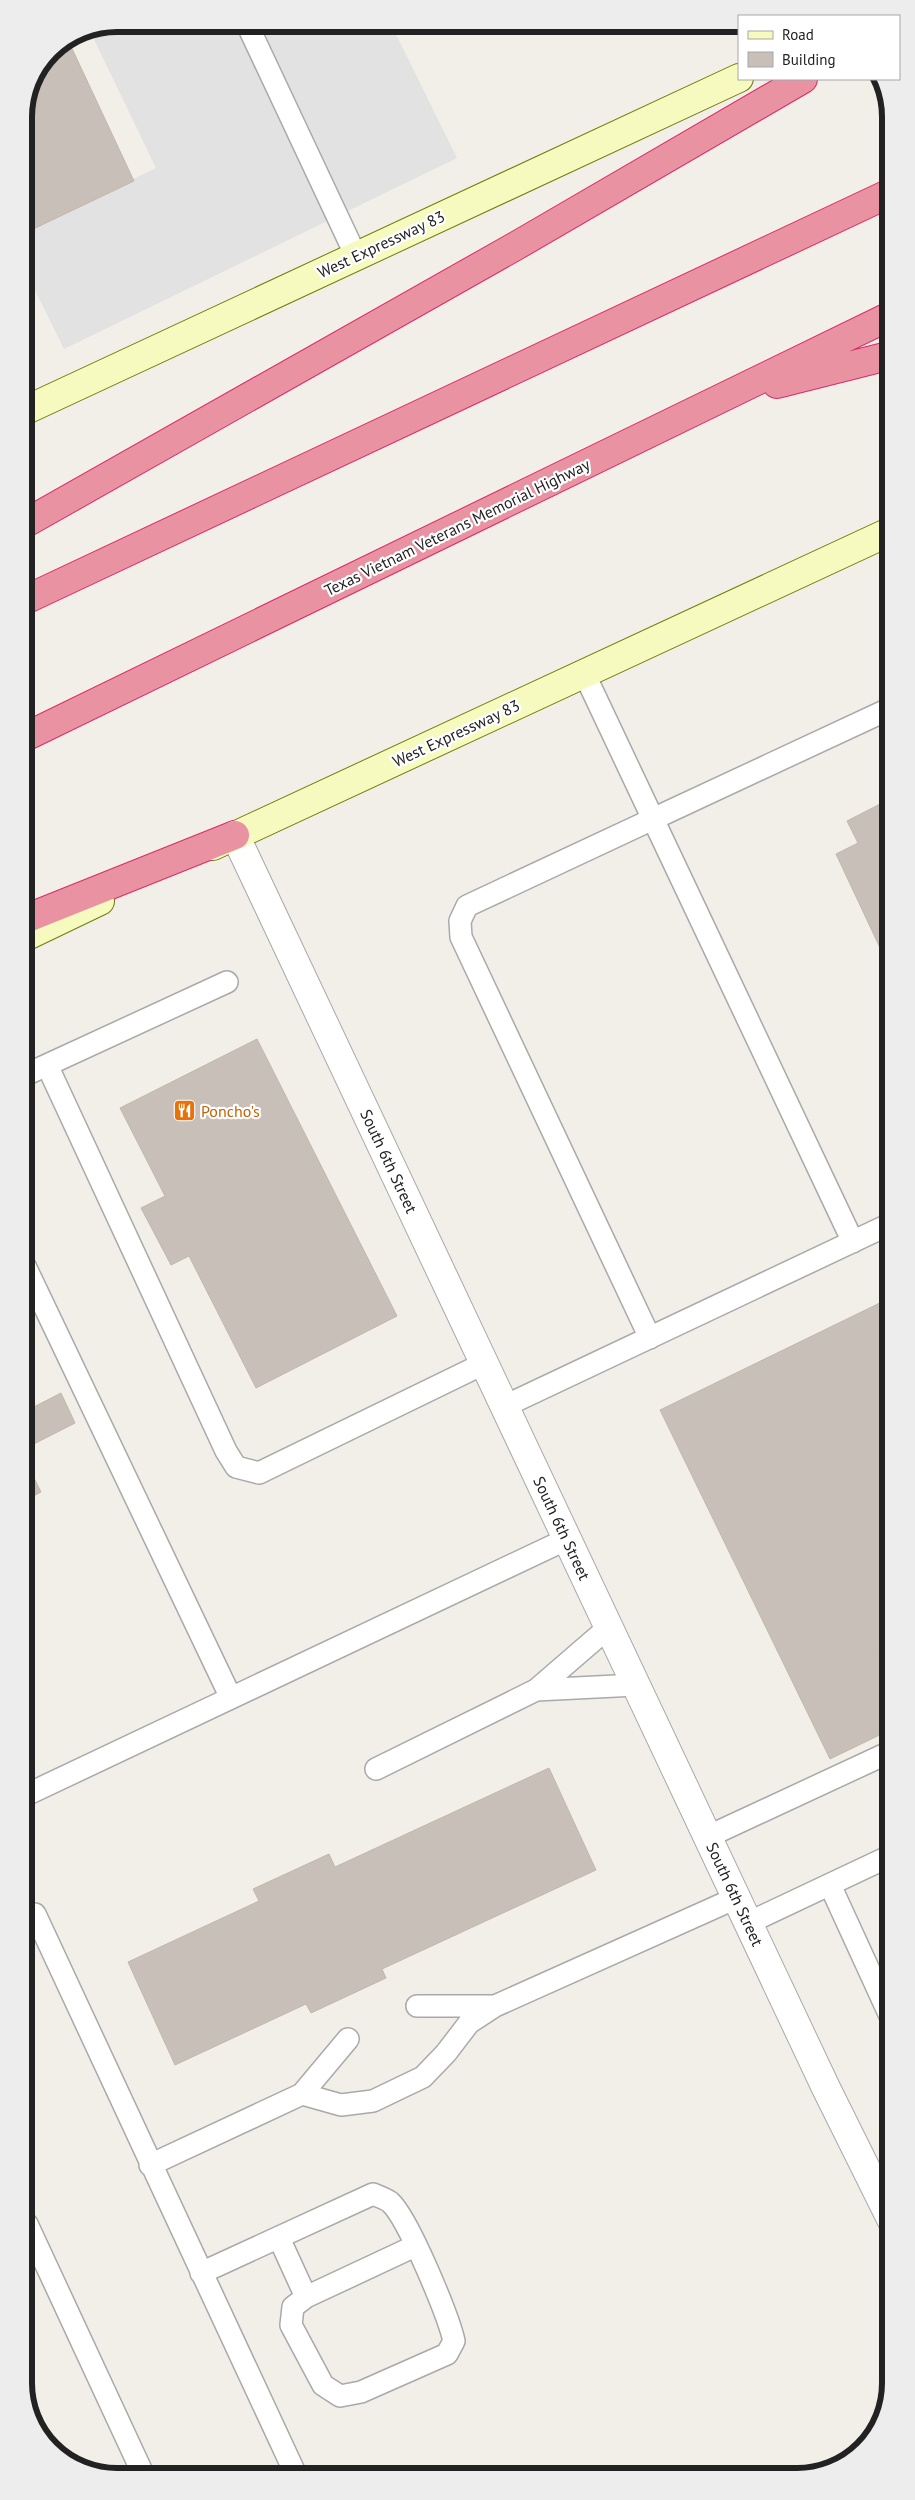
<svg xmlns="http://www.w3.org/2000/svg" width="915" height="2500" font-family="'PT Sans',sans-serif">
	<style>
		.parking { fill: #e2e2e2 }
		.building { fill: #c7bfb8; stroke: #c4b6ab }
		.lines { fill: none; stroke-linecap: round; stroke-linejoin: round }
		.service-casing { stroke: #a9a9a9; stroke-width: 24 }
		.minor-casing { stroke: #a9a9a9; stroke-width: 30 }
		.secondary-casing { stroke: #707d05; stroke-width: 30 }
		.motorway-casing { stroke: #dc2a67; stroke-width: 30 }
		.service { stroke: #fff; stroke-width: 21 }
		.minor { stroke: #fff; stroke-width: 28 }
		.secondary { stroke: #f7fabf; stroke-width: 28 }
		.motorway { stroke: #e892a2; stroke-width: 28 }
		.labels { text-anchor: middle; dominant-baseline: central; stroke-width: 4.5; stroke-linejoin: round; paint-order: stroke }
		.street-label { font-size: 16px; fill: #222; stroke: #fff }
		.food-label { font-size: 16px; fill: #c56008; stroke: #fff; text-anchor: start }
		.rim { fill: none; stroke: #222; stroke-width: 6 }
	</style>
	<rect width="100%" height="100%" fill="#f2efe9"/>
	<path class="parking" d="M117 24H391L457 158 64 349 24 268V232L156 168 89 29Z"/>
	<path class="building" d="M68 40 134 181 29 231 24 221V112L51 51Z
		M889 791V967L836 854 858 843 847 821 884 802 881 795Z
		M257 1039 397 1316 256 1388 189 1256 171 1265 141 1208 165 1196 120 1108Z
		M890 1298V1648L879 1654 890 1676V1730L830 1759 660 1410Z
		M61 1393 75 1423 26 1448V1411Z
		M26 1462 41 1492 26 1500Z
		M26 1701 32 1713 26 1716Z
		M549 1768 596 1870 382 1969 386 1978 311 2013 306 2004 175 2065 128 1962 259 1901 253 1889 329 1854 335 1867Z"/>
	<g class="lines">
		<defs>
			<path id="service" d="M247 24 356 256
				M584 673 653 819 467 906 460 921 461 937 650 1338
				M47 1065 227 982
				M25 1075 47 1065 226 1451 236 1467 259 1473 485 1363
				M853 1242 653 819 889 709
				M25 1266 231 1698
				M505 1406 890 1224
				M609 1627 536 1690 636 1685
				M376 1769 536 1690
				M26 1795 567 1539
				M707 1837 890 1752
				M830 1885 891 2018
				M35 1914 296 2475
				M748 1923 890 1856
				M417 2006H495
				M302 2094 341 2105 373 2101 423 2077 446 2053 469 2023 495 2006 736 1898
				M150 2165 302 2094 348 2039
				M27 2224 144 2476
				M279 2238 306 2297
				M201 2273 373 2194C378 2196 386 2199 390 2202 408 2218 448 2315 454 2341L447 2354 361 2392 340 2396 323 2385 291 2325 293 2307 306 2297 415 2246"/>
			<path id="minor" d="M235 835 826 2088 891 2219"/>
			<path id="secondary" d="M24 411 739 78
				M213 846 889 532
				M25 937 100 901"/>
			<path id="motorway" d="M777 384 888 356
				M24 524 514 247 803 79
				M25 600 888 194
				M25 737 888 317
				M25 919 235 835"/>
		</defs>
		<use href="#service" class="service-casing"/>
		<use href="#minor" class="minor-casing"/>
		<use href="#secondary" class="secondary-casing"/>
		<use href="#motorway" class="motorway-casing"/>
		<use href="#service" class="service"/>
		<use href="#minor" class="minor"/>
		<use href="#secondary" class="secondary"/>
		<use href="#motorway" class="motorway"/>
	</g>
	<defs>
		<symbol id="restaurant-square" viewBox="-11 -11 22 22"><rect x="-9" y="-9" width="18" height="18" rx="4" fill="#e8710a" stroke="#fff"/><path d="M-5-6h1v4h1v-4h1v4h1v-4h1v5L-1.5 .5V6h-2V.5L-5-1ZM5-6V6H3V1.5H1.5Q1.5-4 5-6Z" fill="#fff"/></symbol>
	</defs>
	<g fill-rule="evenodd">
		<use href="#restaurant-square" x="172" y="1098" width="25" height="25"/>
	</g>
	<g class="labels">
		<g class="street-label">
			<text transform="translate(381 244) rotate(-25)">West Expressway 83</text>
			<text transform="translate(457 527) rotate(-26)">Texas Vietnam Veterans Memorial Highway</text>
			<text transform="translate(456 733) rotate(-25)">West Expressway 83</text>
			<text transform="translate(389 1161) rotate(65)">South 6th Street</text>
			<text transform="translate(562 1528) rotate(65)">South 6th Street</text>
			<text transform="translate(735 1894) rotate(65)">South 6th Street</text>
		</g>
		<g class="food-label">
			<text x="201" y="1111">Poncho's</text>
		</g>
	</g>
	<path d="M0 0H915V2500H0ZM117 32H797A85 85 0 0 1 882 117V2383A85 85 0 0 1 797 2468H117A85 85 0 0 1 32 2383V117A85 85 0 0 1 117 32Z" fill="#ededed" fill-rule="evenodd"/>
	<path class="rim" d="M117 32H797A85 85 0 0 1 882 117V2383A85 85 0 0 1 797 2468H117A85 85 0 0 1 32 2383V117A85 85 0 0 1 117 32Z"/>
	<rect x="738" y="15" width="162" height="65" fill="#ffffff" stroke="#a7a7a7"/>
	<rect x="748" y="31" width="25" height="8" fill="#f7fabf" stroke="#a7a7a7"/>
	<text x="782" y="40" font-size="15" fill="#222222">Road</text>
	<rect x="748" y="52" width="25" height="15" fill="#c7bfb8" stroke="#a7a7a7"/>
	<text x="782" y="65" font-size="15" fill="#222222">Building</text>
</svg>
